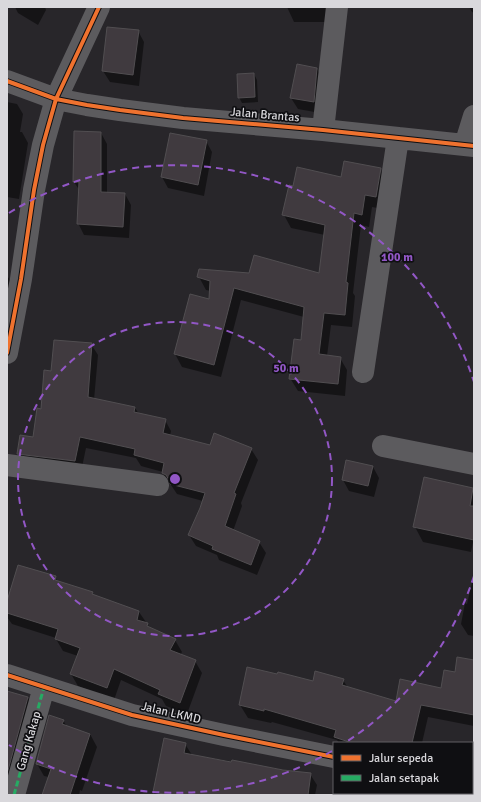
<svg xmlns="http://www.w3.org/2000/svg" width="481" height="802" font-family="Signika,sans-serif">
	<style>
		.shadow { fill: #0007 }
		.building { fill: #403a3f; stroke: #514e51 }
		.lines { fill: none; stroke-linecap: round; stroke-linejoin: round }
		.minor { stroke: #5c5b5e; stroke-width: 22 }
		.quiet { stroke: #26ab63; stroke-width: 3; stroke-dasharray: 6 3; stroke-linecap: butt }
		.cycleway-casing { stroke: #0f0f12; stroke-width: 6 }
		.cycleway { stroke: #ef722f; stroke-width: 4 }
		.ring { fill: none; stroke: #9257c6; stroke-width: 2; stroke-dasharray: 7 5 }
		.labels { text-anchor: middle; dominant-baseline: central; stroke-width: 3.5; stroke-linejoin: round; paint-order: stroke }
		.street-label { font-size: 12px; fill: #d9d8dc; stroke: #0f0f12 }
		.centre { fill: #9257c6; stroke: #0f0f12; stroke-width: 2 }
		.ring-label { font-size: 12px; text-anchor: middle; font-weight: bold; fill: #9257c6; stroke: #0f0f12; stroke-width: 3.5; stroke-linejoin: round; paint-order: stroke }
	</style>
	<rect width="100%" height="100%" fill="#28262a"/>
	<path class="shadow" d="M15 7H45L46 10 38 25 18 13Z
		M287 7H333L331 22H294Z
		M469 7H474V13L472 12Z
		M138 31 144 42 139 86 110 82 103 71Z
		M317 69 323 80 320 113 298 109 291 98Z
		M254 74 257 80 258 102 242 103 239 97Z
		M7 102 17 104 23 114 20 132H22L28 143 19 199 7 197Z
		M75 132 101 133 107 144V193L125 194 131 205 129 238 84 235 78 223 80 191 74 182Z
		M171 134 206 141 212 152 204 196 168 188 162 177Z
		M380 169 388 182 383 209 372 207 369 227 361 225 353 293 355 296 352 327 331 325 327 356 340 358 347 370 345 396 298 391 290 378 301 341 304 317 241 300 221 377 182 367 175 354 210 301 211 291 206 290 199 277 250 274 320 275 325 235 291 228 284 215 294 187Z
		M7 276 11 281 7 298Z
		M91 344 98 355 94 400 135 408 139 414 165 420 171 431 170 436 210 446 251 449 258 460 241 503 242 506 233 531 259 542 266 553 257 575 219 560 217 555 196 546 189 535 203 501 177 494 171 485V482L168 477 166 478 169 484 163 473V472L141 466 136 458 86 448 81 472 24 465 18 453 33 438 52 372Z
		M373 467 379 478 374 497 349 491 343 480Z
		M425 478 474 489V537L471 552 423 542 415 527Z
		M474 574V636L468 635 461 624 465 603 467 604Z
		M55 577 58 582 92 593 94 596 139 612 150 628 175 640 182 652 180 655 195 661 202 673 187 714 166 706 162 699 121 680 114 700 78 686 71 674 78 656 63 651 56 639V638L12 624 7 617V604Z
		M474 661V726L428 717 422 743H339L337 740 272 722 271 723 248 718 240 705 248 668 314 682 343 680 348 688 397 703 442 689 455 673Z
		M7 692 28 698 35 710 7 795Z
		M63 720 67 727 90 734 97 747 82 791 80 790 79 795H44L49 777 44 776 37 764Z
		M165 740 185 744 192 755 310 774 317 785 315 795H154Z
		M376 793H417V794L375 795Z"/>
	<path class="building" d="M107 27 139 30 133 75 102 71Z
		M297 64 317 68 314 102 290 98Z
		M254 73 255 97 238 98 237 74Z
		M74 131 101 132V192L125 193 123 227 77 224 79 182H73Z
		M170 133 207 140 198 185 161 177Z
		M344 161 381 168 376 197 365 195 362 215 354 213 346 282 348 283 345 315 324 313 319 354 341 357 338 384 289 379 294 339 301 340 304 307 234 288 214 365 174 354 190 294 209 299 210 281 197 277 199 269 249 273 254 255 319 273 325 225 282 215 289 185 293 186 297 167 341 177Z
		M54 340 92 343 88 397 135 407 134 412 166 419 163 433 210 445 214 433 252 448 234 493 236 494 225 526 260 541 251 565 212 549 213 546 188 535 200 508 205 493 170 484 169 480 166 475 162 473 164 463 134 455 135 449 80 437 75 461 17 454 20 435 33 437 37 408 41 409 44 370 51 371Z
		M346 460 373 466 368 486 342 480Z
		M424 477 473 488 470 506H474V540L413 527Z
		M18 565 56 576 55 580 93 592 92 594 139 611 137 620 148 623 147 626 176 639 170 650 196 660 180 703 158 694 160 690 114 669 107 688 70 674 80 648 55 639 58 629 7 613V601Z
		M457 657 474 660V715L421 705 412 743H352L334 737 336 730 264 709V711L239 705 247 667 277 674 278 672 313 681 315 671 344 679 342 685 396 701 400 679 441 688 444 670 455 672Z
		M7 691 28 697 7 774Z
		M49 715 64 720 62 724 90 734 70 795H42L51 769 36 764Z
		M164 738 186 743 184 753 231 762 232 760 283 770 311 773 308 795H169L153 792Z"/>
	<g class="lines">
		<path class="minor" d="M7 81 56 99 87 105 120 110 183 118 323 130 474 146
			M323 130 337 7
			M465 145 474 116
			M7 353 21 279 34 190 43 145 56 99 99 7
			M363 372 398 138
			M383 446 474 464
			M7 465 158 485
			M7 675 132 715 224 735 334 757
			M472 785H474
			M14 795 44 687
			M357 795V793"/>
		<path class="quiet" d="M14 795 44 687"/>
		<defs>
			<path id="cycleway" d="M7 81 56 99 87 105 120 110 183 118 323 130 474 146
				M7 353 21 279 34 190 43 145 56 99 99 7
				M7 675 132 715 224 735 334 757"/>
		</defs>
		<use href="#cycleway" class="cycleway-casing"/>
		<use href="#cycleway" class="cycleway"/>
	</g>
	<g class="ring">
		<circle cx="175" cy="479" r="157"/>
		<path d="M474 576A314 314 0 0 1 346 742M332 751A314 314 0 0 1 9 745M9 213A314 314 0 0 1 474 382"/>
	</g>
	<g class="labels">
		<g class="street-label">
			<text transform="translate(265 115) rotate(5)">Jalan Brantas</text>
			<text transform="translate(171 713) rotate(13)">Jalan LKMD</text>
			<text transform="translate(29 741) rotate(-74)">Gang Kakap</text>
		</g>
	</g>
	<circle cx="175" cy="479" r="6" class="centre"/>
	<g class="ring-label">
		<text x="397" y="261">100 m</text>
		<text x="286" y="372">50 m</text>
	</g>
	<rect width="481" height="802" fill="none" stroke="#d9d8dc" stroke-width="16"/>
	<rect x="333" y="742" width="140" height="52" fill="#0f0f12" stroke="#605f63"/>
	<rect x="341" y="755" width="20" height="6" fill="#ef722f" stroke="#605f63"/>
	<text x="369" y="762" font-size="12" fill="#d9d8dc">Jalur sepeda</text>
	<rect x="341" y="775" width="20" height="6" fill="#26ab63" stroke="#605f63"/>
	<text x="369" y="782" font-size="12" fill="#d9d8dc">Jalan setapak</text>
</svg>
